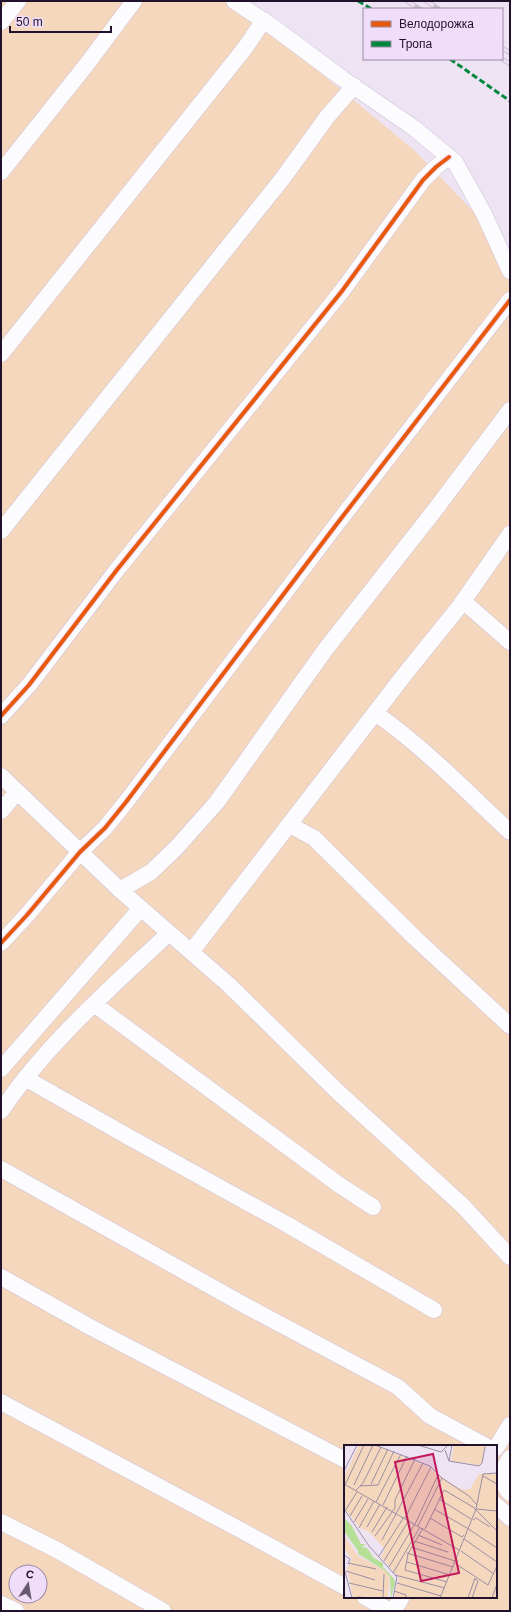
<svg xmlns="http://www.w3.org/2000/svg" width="511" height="1612" font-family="Arial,sans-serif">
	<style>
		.green { fill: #f5d7be; fill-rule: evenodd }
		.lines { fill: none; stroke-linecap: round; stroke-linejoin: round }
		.minor-casing { stroke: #cec1d6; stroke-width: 17 }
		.minor { stroke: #fcfbfd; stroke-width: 16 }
		.rail-casing { stroke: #c3bfc5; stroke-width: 4.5 }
		.rail { stroke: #efddf9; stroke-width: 3; stroke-dasharray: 9; stroke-linecap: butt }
		.quiet { stroke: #00873e; stroke-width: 3; stroke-dasharray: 6 3; stroke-linecap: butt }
		.cycleway-casing { stroke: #efddf9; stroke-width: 6 }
		.cycleway { stroke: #e8590c; stroke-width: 4 }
		.inset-road { fill: none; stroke: #9c8fa3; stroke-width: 1 }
		.view { fill: #c2185b; fill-opacity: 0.15; stroke: #c2185b; stroke-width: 2 }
		.inset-edge { fill: none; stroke: #22112a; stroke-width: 2 }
	</style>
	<rect width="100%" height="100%" fill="#ede3f3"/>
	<path class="green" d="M1 1H224L270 31 414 150 495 234 510 252V1611H1ZM345 1446H496V1597H345ZM16 1572H40V1596H16Z"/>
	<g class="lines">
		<defs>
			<path id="minor" d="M234 1 273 27 343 79 414 128 455 162 484 214 510 271
				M1 22 18 1
				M1 172 87 64 134 1
				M1 354 245 48 264 20
				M1 531 283 178 327 117 354 86
				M463 601 510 642
				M375 713C424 747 466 791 510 832
				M1 716 29 685 116 571 342 291 423 180 436 167 449 157
				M1 776 120 890 229 985 338 1092 463 1206 510 1257
				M1 811 17 792
				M290 825 314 838 415 938 510 1026
				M120 890 151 872 177 847 217 802 325 650 438 506 510 410
				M1 943 27 915 80 852 105 828 126 802 336 525 510 300
				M191 952 405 674 459 607 510 534
				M94 1004 338 1184 373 1207
				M1 1069 141 908
				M25 1078 127 1136 288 1225 434 1310
				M1 1111C47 1043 110 989 169 933
				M1 1169 246 1306 398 1387 430 1416 486 1446
				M1 1277 92 1328 345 1460
				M1 1402 235 1527 345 1587
				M496 1448 510 1425
				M510 1458C502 1469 499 1482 510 1493
				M496 1505 510 1518
				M1 1522 57 1550 163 1611
				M365 1597 390 1611
				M1 1604 16 1611
				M393 1611 402 1597"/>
		</defs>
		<use href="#minor" class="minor-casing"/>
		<use href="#minor" class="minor"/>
		<defs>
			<path id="rail" d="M407 1 420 9
				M426 1 439 9
				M502 48 510 53
				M502 59 510 64"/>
		</defs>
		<use href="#rail" class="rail-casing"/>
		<use href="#rail" class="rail"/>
		<path class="quiet" d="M358 1 372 9
			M450 59 510 101"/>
		<defs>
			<path id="cycleway" d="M1 716 29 685 116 571 342 291 423 180 436 167 449 157
				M1 943 27 915 80 852 105 828 126 802 336 525 510 300"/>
		</defs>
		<use href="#cycleway" class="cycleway-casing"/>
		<use href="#cycleway" class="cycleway"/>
	</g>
	<g transform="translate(344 1445)">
		<rect width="153" height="153" fill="#ede3f3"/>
		<path d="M15 0H30L84 22 107 39 120 45 126 44 135 29H153V153H50L55 133 37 112 41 104 25 87 16 83 0 63V32ZM110 0H142L138 17 136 20 107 16ZM0 90 14 111 40 125 46 132 44 153H9L3 123 8 114 0 104Z" fill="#f5d7be"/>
		<path d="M0 73 8 81 17 99H22L18 102 23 103 30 113 39 118V122L50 134 51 138 47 153 46 132 40 125 14 109V106L0 86Z" fill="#b6e097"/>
		<path class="inset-road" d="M31 0 86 21 98 33 74 81M74 0 97 7 104 0M101 5 105 16 135 21 138 18 141 2M105 16 108 0M0 26 13 0M139 31 153 39M98 33 125 51 133 60M0 39 115 105M27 39 44 4M1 40 20 0M10 40 29 0M16 41 34 40 50 6M11 46 19 38 37 2M95 54 127 74M32 57 57 9M39 60 63 11M0 64 25 101 53 132 49 153M90 64 123 83M132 64 153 66M1 66 13 47M6 71 18 51M61 73 87 22M86 73 118 92 120 90M129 75 132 73 146 82M10 77 24 54M23 82 36 59M15 83 30 56M79 83 64 109 61 125 103 137M123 83 153 103M81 84 100 45 129 62 153 86M28 87 43 62M74 90 98 100M31 91 51 63V55L71 14M120 94 153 117M38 95 79 18M70 96 104 107M67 102 111 116M117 106 150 129M63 108 109 122M0 110 6 114 4 119M35 111 60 72M113 115 112 119 144 140 153 121M40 116 65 75M63 117 106 130M4 118 32 124M45 122 72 77 94 30M0 123 8 153M2 126 31 135M49 128 76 82M51 130 101 143M5 138 39 146M53 138 97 151M50 146 62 150V153M14 152 26 153M39 153 40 129M96 153 132 64 139 29 153 28M124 153 131 133M128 153 134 136 131 134M148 153 153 139"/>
		<path class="view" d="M89 9 115 128 77 136 51 17Z"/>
		<rect width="153" height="153" class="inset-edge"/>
	</g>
	<rect width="511" height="1612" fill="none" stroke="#22112a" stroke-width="4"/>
	<rect x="363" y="8" width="140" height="52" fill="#efddf9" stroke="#9d8ba6"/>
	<rect x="371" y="21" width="20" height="6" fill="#e8590c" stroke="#9d8ba6"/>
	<text x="399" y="28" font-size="12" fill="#22112a">Велодорожка</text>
	<rect x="371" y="41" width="20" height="6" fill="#00873e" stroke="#9d8ba6"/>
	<text x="399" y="48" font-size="12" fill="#22112a">Тропа</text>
	<g transform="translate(28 1584) rotate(12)"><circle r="19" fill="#efddf9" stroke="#9d8ba6"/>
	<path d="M0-3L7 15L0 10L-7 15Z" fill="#695a70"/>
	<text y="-6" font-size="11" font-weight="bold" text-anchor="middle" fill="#22112a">С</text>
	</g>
	<path d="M10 26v6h101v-6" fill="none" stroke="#22112a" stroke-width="2"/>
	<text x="16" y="26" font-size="12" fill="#22112a" stroke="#efddf9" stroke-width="3" paint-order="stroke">50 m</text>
</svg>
